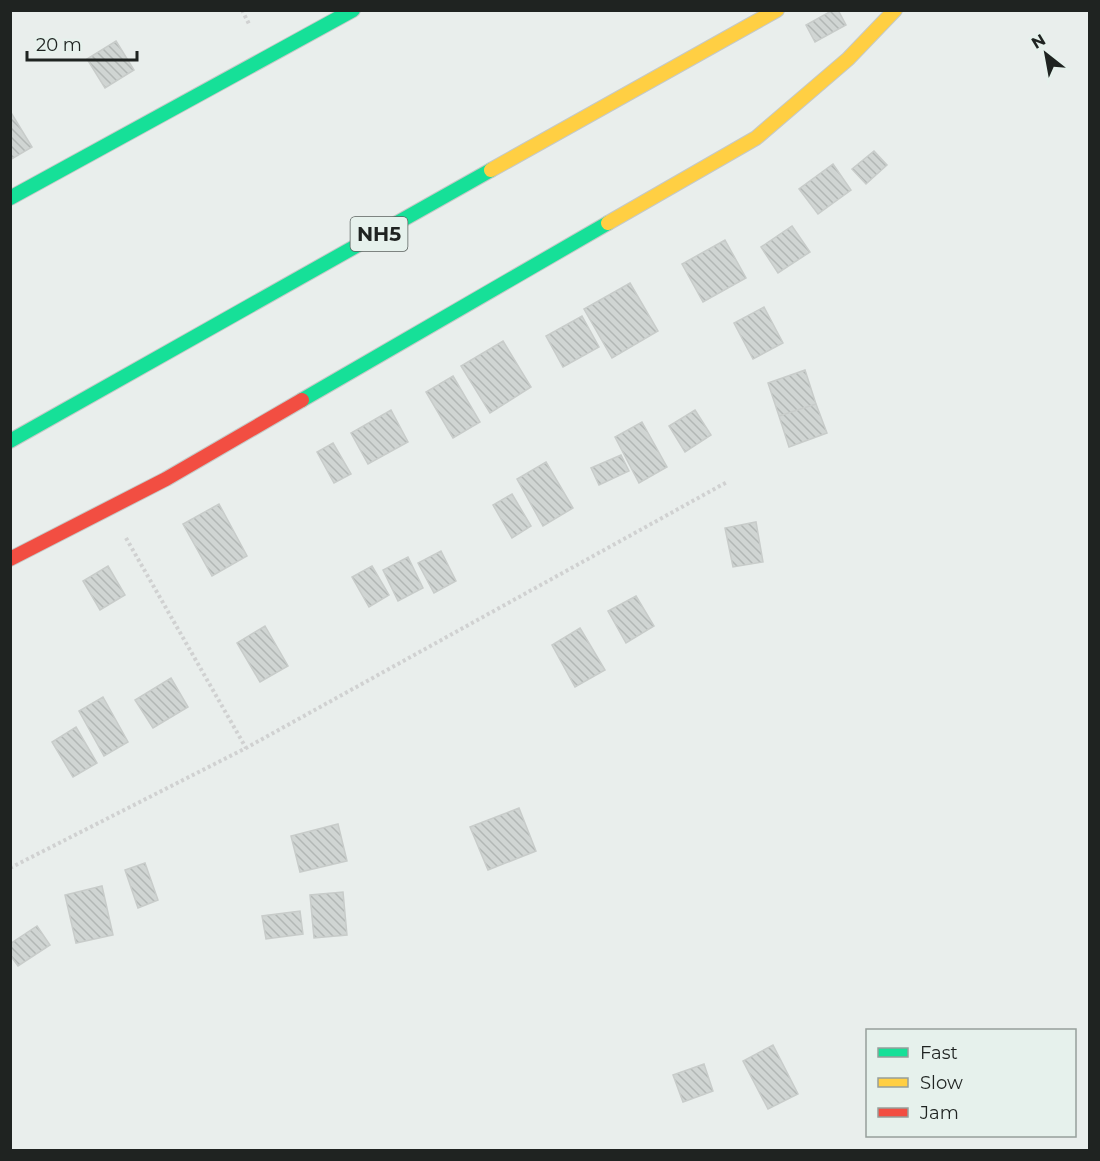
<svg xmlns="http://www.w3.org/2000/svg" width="1100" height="1161" font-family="Montserrat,sans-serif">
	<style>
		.building { fill: url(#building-back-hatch); stroke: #c8ccca; stroke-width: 1.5 }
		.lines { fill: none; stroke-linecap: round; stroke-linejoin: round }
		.fast-casing { stroke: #c5c9c7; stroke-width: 16 }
		.slow-casing { stroke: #c5c9c7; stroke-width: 16 }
		.jam-casing { stroke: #c5c9c7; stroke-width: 16 }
		.path { stroke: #d0d1d1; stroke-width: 4; stroke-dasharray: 3 3; stroke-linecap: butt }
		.fast { stroke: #16e098; stroke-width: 14 }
		.slow { stroke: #ffcf43; stroke-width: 14 }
		.jam { stroke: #f24e42; stroke-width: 14 }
		.labels { text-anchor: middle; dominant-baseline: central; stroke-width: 5; stroke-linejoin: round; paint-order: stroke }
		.shield { fill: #e6f1ec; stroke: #5b615e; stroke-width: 1.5 }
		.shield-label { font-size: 20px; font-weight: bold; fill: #1f2321 }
	</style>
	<defs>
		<pattern id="building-back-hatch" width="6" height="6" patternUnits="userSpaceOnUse" patternTransform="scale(1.5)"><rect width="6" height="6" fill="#d0d5d3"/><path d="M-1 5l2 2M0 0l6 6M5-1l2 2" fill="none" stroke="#b2b7b5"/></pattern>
	</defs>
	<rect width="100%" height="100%" fill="#e9eeec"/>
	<path class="building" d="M833 10H838L846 25 815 42 806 25Z
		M116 41 134 70 105 88 87 59Z
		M10 111 32 147 10 160Z
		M874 151 887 165 866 184 852 169Z
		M833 164 851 190 818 214 799 189Z
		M792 226 810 252 778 273 761 247Z
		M725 240 746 278 703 302 682 264Z
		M630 283 658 331 612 358 584 309Z
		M764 307 783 343 753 359 734 323Z
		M582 316 599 347 563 367 546 336Z
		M503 341 531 387 490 413 461 366Z
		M805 370 816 404 779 416 768 383Z
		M453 376 480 422 453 438 426 392Z
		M816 404 827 433 789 447 779 416Z
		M391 410 408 442 368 464 351 433Z
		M695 410 711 435 685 452 669 426Z
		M642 422 667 467 639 483 615 437Z
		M333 443 351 474 334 483 317 452Z
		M621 455 629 471 599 485 591 468Z
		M546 462 573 508 543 526 517 479Z
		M512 494 531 526 512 538 493 505Z
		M219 504 247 556 212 576 183 524Z
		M756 522 763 562 733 567 725 528Z
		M441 551 456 581 434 593 418 563Z
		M408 557 423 588 398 601 383 570Z
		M108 566 125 595 100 610 83 581Z
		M372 566 389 595 369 607 352 577Z
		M636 596 654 626 626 643 608 611Z
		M265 626 288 666 260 682 237 643Z
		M580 628 605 670 575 687 552 645Z
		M171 678 188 707 153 728 135 700Z
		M103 697 128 742 104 756 79 711Z
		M76 727 97 763 73 777 52 742Z
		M519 808 536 851 488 870 470 827Z
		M338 824 347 861 300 872 291 836Z
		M145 863 158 900 138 908 125 870Z
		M102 886 113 935 76 943 65 895Z
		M343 892 347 935 314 938 310 895Z
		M300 911 303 934 266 939 262 916Z
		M37 926 50 945 18 966 10 955V944Z
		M773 1045 798 1094 768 1109 743 1061Z
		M704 1064 713 1091 683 1102 673 1075Z"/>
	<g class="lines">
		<defs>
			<path id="fast" d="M10 198 353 10
				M302 400 608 223
				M10 441 491 170"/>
			<path id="slow" d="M491 170 777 10
				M608 223 756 138 848 59 895 10"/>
			<path id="jam" d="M10 559 166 479 302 400"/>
		</defs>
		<use href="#fast" class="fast-casing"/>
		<use href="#slow" class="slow-casing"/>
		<use href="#jam" class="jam-casing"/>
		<path class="path" d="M242 10 250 26
			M126 538 246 748
			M10 868 246 748 727 482"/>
		<use href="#fast" class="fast"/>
		<use href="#slow" class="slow"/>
		<use href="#jam" class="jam"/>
	</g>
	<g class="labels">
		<rect class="shield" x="350.5" y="217" width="57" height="34" rx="4.5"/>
		<g class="shield-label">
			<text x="379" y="234">NH5</text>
		</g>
	</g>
	<rect width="1100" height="1161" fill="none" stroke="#1f2321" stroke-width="24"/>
	<rect x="866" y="1029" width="210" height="108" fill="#e6f1ec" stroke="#969f9b" stroke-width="1.5"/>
	<rect x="878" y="1048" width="30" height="9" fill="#16e098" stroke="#969f9b" stroke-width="1.5"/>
	<text x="920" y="1059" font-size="18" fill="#1f2321">Fast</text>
	<rect x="878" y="1078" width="30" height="9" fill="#ffcf43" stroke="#969f9b" stroke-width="1.5"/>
	<text x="920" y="1089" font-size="18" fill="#1f2321">Slow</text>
	<rect x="878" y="1108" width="30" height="9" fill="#f24e42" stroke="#969f9b" stroke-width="1.5"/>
	<text x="920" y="1119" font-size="18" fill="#1f2321">Jam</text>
	<g transform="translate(1046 54) rotate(329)" stroke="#e6f1ec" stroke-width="4.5" paint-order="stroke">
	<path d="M0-4.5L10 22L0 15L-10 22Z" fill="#1f2321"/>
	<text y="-9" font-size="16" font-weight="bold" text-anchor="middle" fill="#1f2321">N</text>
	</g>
	<path d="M27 51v9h110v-9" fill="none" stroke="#1f2321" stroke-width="3"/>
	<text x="36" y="51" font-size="18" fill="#1f2321" stroke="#e6f1ec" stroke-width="4.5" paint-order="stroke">20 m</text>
</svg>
